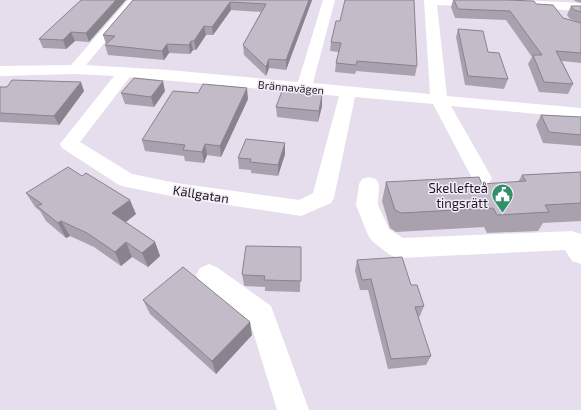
<svg xmlns="http://www.w3.org/2000/svg" width="581" height="410" font-family="'Exo 2',sans-serif">
	<style>
		.lines { fill: none; stroke-linecap: round; stroke-linejoin: round }
		.minor { fill: #fff; fill-rule: evenodd }
		.wall { fill: #a9a1ad }
		.shaded-wall { fill: #89838d }
		.building { fill: #c4bbc9; stroke: #89838d }
		.labels { text-anchor: middle; dominant-baseline: central; stroke-width: 3; stroke-linejoin: round; paint-order: stroke }
		.far-street-label { font-size: 11px; fill: #1e1b20; stroke: #f4ebf9 }
		.poi-label { font-size: 13px; fill: #1e1b20; stroke: #f4ebf9; text-anchor: end }
		.street-label { font-size: 13px; fill: #1e1b20; stroke: #f4ebf9 }
	</style>
	<rect width="100%" height="100%" fill="#e6deec"/>
	<g class="lines">
		<path class="minor" d="M128 0H140L86 65 169 70 298 82 323 0H335L313 83 430 94 424 0H487L489 3 487 6 483 7 437 5 447 96 581 108V118L451 106 492 178 489 183 482 185 475 183 472 178 433 104 355 97 334 198 331 203 301 216 176 197 126 187 119 185 62 148 60 144 114 76 75 74 0 76V66L71 65ZM130 77 339 96 313 193 299 200 176 183 132 174 80 142Z
			M524 0 581 3V11L520 7 518 4Z
			M369 177 376 179 379 184 378 205 389 229 403 238 572 231 581 234V264L572 261 565 250 399 258 390 255 372 241 368 235 356 205 359 184 362 179Z
			M209 264 218 268 271 306 309 410H277L250 322 200 282 196 275 200 268Z"/>
	</g>
	<path class="wall" d="M81 0 89 42 75 41 66 49 43 48 39 39Z
		M133 0H312L286 70 269 68 266 76 244 55 243 45 261 12 231 10 213 35H206L196 50H193L190 54 169 53 164 60 108 55 105 45 107 44H106L103 35Z
		M453 0H506L536 4 563 18 581 23V63L562 61 573 84 568 94 539 92 528 64 532 57 506 20 455 18 451 7Z
		M574 0H581V3L575 1Z
		M571 6H581V23L570 19 567 15Z
		M336 21 417 66 415 76 356 71 355 74 335 72 336 63 339 52 330 51 331 42Z
		M458 29 488 52 508 79 504 89 465 85 456 37Z
		M0 87 84 91 59 125 0 122Z
		M165 91 154 107 125 104 121 93Z
		M248 99 221 157 207 155 204 163 185 161 184 156 145 151 142 140Z
		M322 106 318 122 277 117 276 107Z
		M541 115 581 117V146L543 143 536 125Z
		M285 143V154L278 176 251 173V170L239 169 238 158Z
		M581 172V221L543 223 538 231 487 233 484 227 396 232 390 228 382 201 386 182 482 184 518 182 522 175Z
		M82 176 136 214 126 222 155 242 160 256 148 267 132 257 121 266 94 247 70 236 66 238 46 221 40 211 35 207 26 193Z
		M301 247 300 292 265 291V287L245 286 244 285 242 274Z
		M357 260 411 285 424 306 420 316 418 317 431 356 426 365 388 369 368 290H360L355 271Z
		M143 300 252 335 216 374 150 314Z"/>
	<path class="shaded-wall" d="M116 0H126L89 42 86 33Z
		M309 0H312L286 70V60Z
		M230 2 231 10 213 35 212 27Z
		M204 26 206 35 196 50 194 41Z
		M71 32 75 41 66 49 63 40Z
		M191 41 193 50 190 54 189 45Z
		M167 44 169 53 164 60 162 51Z
		M269 59V68L266 76V67Z
		M163 81 165 91 154 107 151 97Z
		M81 82 84 91 59 125 54 116Z
		M247 88 248 99 221 157 220 146Z
		M322 95V106L318 122 319 111Z
		M285 143V154L278 176V165Z
		M205 144 207 155 204 163 202 152Z
		M130 200 136 214 118 228 112 213Z
		M61 221 70 236 66 238 58 223Z
		M126 242 132 257 121 266 115 252Z
		M155 242 160 256 148 267 142 253Z
		M250 322 252 335 216 374 212 361Z"/>
	<path class="building" d="M81 0H116L86 33 71 32 63 40 39 39Z
		M133 0H309L286 60 269 59 266 67 243 45 266 4 230 2 212 27 204 26 194 41H191L189 45 167 44 162 51 105 45 115 36 103 35Z
		M345 0H414L417 66 357 61 356 65 336 63 341 43 331 42 336 21H340Z
		M454 0H506L534 1 536 4 553 5 563 18 581 23V53L556 51 573 84 544 82 533 55H542L510 11 458 9Z
		M571 6H581V12L574 10Z
		M458 29 483 31 488 52 499 53 508 79 468 76Z
		M134 78 163 81 151 97 121 93Z
		M12 80 81 82 54 116 0 113V87H7Z
		M203 84 247 88 220 146 205 144 202 152 183 150 185 145 142 140 173 91 198 93Z
		M282 91 322 95 319 111 276 107Z
		M541 115 581 117V135L549 132Z
		M246 139 285 143 278 165 250 162 251 159 238 158Z
		M68 167 82 176 86 173 130 200 112 213 155 242 142 253 126 242 115 252 87 233 61 221 58 223 37 206 42 204 26 193Z
		M581 172V203L545 205 549 212 497 215 493 208 401 213 395 210 386 182 479 177 482 184 526 181 522 175Z
		M246 246 301 247V281L264 280 265 276 244 275 242 274Z
		M402 257 411 285H417L424 306 415 307 431 356 391 359 371 279 362 280 357 260Z
		M183 267 250 322 212 361 143 300Z"/>
	<defs>
		<symbol id="civic-pin" viewBox="-11 -11 22 30"><path d="M0 17L-7.5 6A9.5 9.5 0 1 1 7.5 6Z" fill="#319069" stroke="#f4ebf9"/><path d="M-.6-6.5H3V-4.5H.6V-3L4-1V1h2V6H-6V1h2V-1L-.6-3ZM-1.2 2.5V6h2.4V2.5Z" fill="#fff"/></symbol>
	</defs>
	<g fill-rule="evenodd">
		<use href="#civic-pin" x="490" y="182" width="25" height="34"/>
	</g>
	<g class="labels">
		<g class="far-street-label">
			<text transform="translate(291 87) rotate(5)">Brännavägen</text>
		</g>
		<g class="poi-label">
			<text x="488" y="188">Skellefteå<tspan x="488" dy="15">tingsrätt</tspan></text>
		</g>
		<g class="street-label">
			<text transform="translate(201 194) rotate(9)">Källgatan</text>
		</g>
	</g>
</svg>
